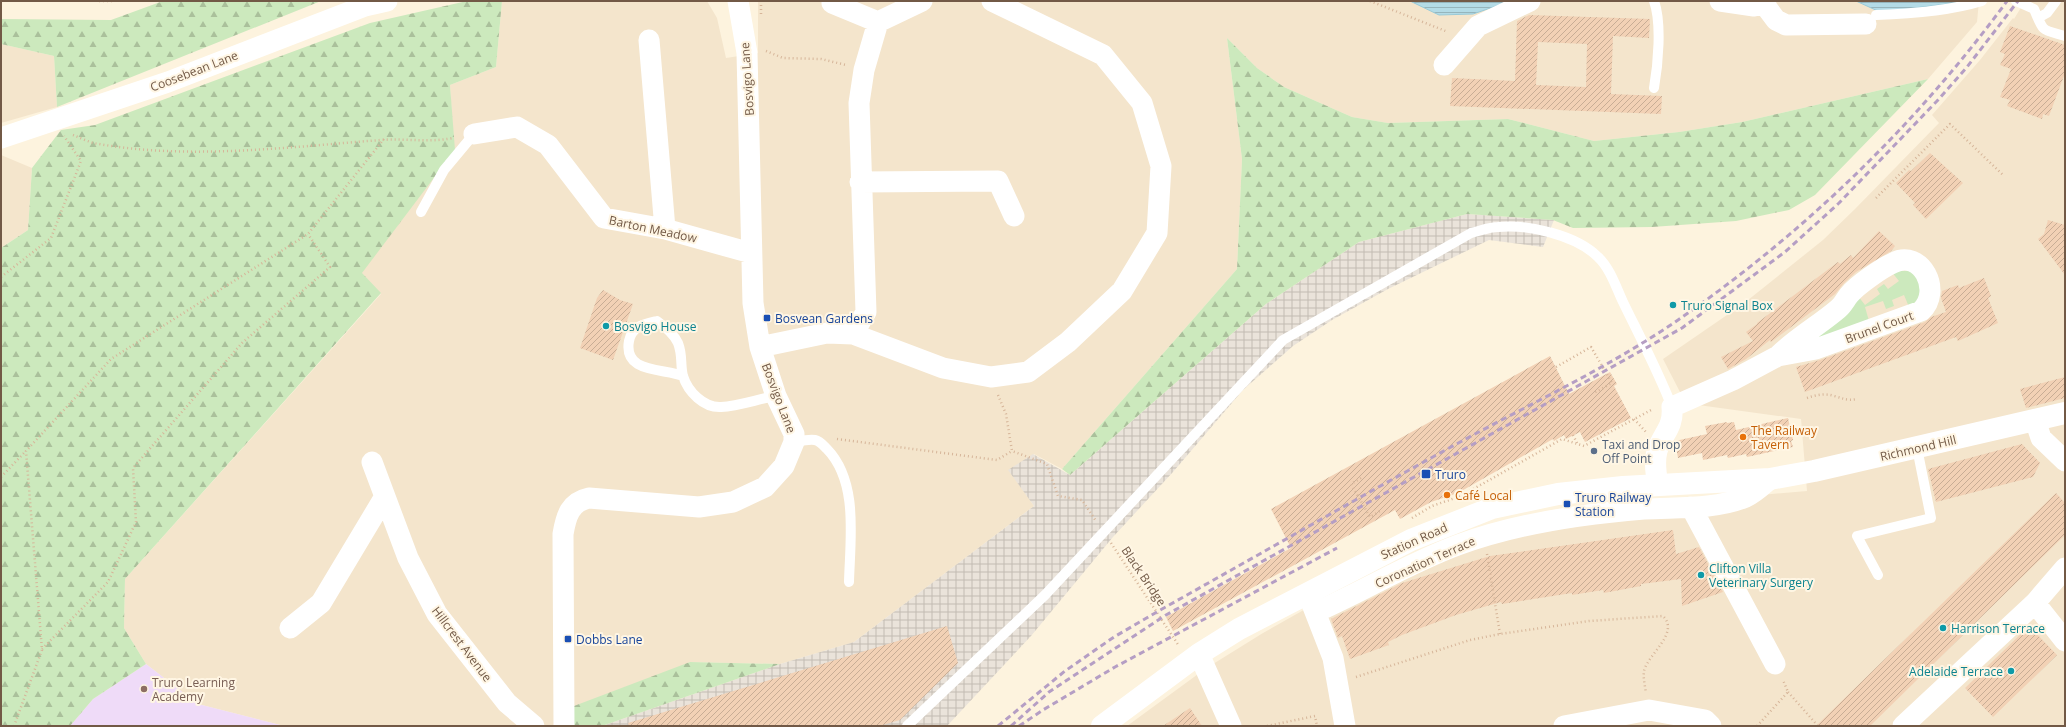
<svg xmlns="http://www.w3.org/2000/svg" width="2066" height="727" font-family="'Open Sans',sans-serif">
	<style>
		.residential { fill: #f4e5cc }
		.industrial { fill: url(#industrial-grid) }
		.education { fill: #efdbf8 }
		.green { fill: #cce9bd }
		.forest { fill: url(#forest-firs) }
		.water { fill: url(#water-rules); stroke: #99cad8 }
		.building { fill: url(#building-hatch); fill-rule: evenodd }
		.lines { fill: none; stroke-linecap: round; stroke-linejoin: round }
		.path { stroke: #d6b599; stroke-width: 2.5; stroke-dasharray: 1 3; stroke-linecap: butt }
		.lane { stroke: #fff; stroke-width: 10 }
		.street { stroke: #fff; stroke-width: 21 }
		.secondary { stroke: #fff; stroke-width: 22 }
		.rail { stroke: #b59ec4; stroke-width: 3; stroke-dasharray: 6 4; stroke-linecap: butt }
		.culture-dot { fill: #0f9aa8; stroke: #fff6e4; stroke-width: 1.5 }
		.transit-dot { fill: #1a4fb4; stroke: #fff6e4; stroke-width: 1.5 }
		.food-dot { fill: #e8710a; stroke: #fff6e4; stroke-width: 1.5 }
		.service-dot { fill: #5c6f8a; stroke: #fff6e4; stroke-width: 1.5 }
		.education-dot { fill: #8d6e63; stroke: #fff6e4; stroke-width: 1.5 }
		.labels { text-anchor: middle; dominant-baseline: central; stroke-width: 4; stroke-linejoin: round; paint-order: stroke }
		.street-label { font-size: 12px; fill: #725946; stroke: #fff6e4 }
		.culture-label { font-size: 12px; fill: #0d838f; stroke: #fff6e4; text-anchor: start }
		.transit-label { font-size: 12px; fill: #164399; stroke: #fff6e4; text-anchor: start }
		.food-label { font-size: 12px; fill: #c56008; stroke: #fff6e4; text-anchor: start }
		.service-label { font-size: 12px; fill: #4e5e75; stroke: #fff6e4; text-anchor: start }
		.education-label { font-size: 12px; fill: #785e54; stroke: #fff6e4; text-anchor: start }
	</style>
	<defs>
		<pattern id="industrial-grid" width="8" height="8" patternUnits="userSpaceOnUse"><rect width="8" height="8" fill="#eae3da"/><path d="M0 4h8M4 0v8" fill="none" stroke="#c2bbb3"/></pattern>
		<pattern id="forest-firs" width="22" height="20" patternUnits="userSpaceOnUse"><rect width="22" height="20" fill="#cce9bd"/><path d="M5 1l3.5 6h-7zM16 11l3.5 6h-7z" fill="#aac09b"/></pattern>
		<pattern id="water-rules" width="6" height="5" patternUnits="userSpaceOnUse"><rect width="6" height="5" fill="#b3dbe6"/><path d="M0 2.5h6" fill="none" stroke="#96b5bc"/></pattern>
		<pattern id="building-hatch" width="6" height="6" patternUnits="userSpaceOnUse"><rect width="6" height="6" fill="#f2d1b5"/><path d="M-1 1l2-2M0 6l6-6M5 7l2-2" fill="none" stroke="#c8ad95"/></pattern>
	</defs>
	<rect width="100%" height="100%" fill="#fdf3de"/>
	<path class="residential" d="M502 1H707L717 18 726 58 758 53V1H1410L1439 15 1473 14 1511 1H1979L1977 22 1928 79 1742 122 1679 132 1594 141 1508 119 1388 123 1352 117 1284 87 1257 68 1227 38 1242 159 1237 269 1062 469 1034 454 1009 470 1034 506 854 642 780 664 690 662 574 726H284L198 704 146 664 124 628 125 579 381 294 361 273 454 150 450 85 496 67Z
		M2025 1H2065V726H1127L1205 669 1263 633 1325 598 1456 539 1738 497 1807 491 1801 419 1691 404 1680 392 1663 359 1743 304 1823 240 1855 209 1939 123 1932 115 1980 60 2013 18 2014 19Z
		M1 44 54 56 57 107 1 123Z
		M1 155 32 168 28 230 1 248Z"/>
	<path class="industrial" d="M1467 214 1554 220 1543 247 1489 240 1388 289 1332 320 1293 346 1243 390 1173 472 1113 537 1031 636 947 726H602L780 664 854 642 1034 506 1008 470 1033 454 1070 475 1266 304 1359 242Z"/>
	<path class="education" d="M146 664 198 704 284 726H70L93 699Z"/>
	<path class="green" d="M1891 271H1914L1924 296 1909 307 1904 295 1892 300 1894 306 1886 309 1883 301 1865 307 1869 321 1797 345 1858 296 1865 305 1880 294 1877 289 1884 284 1888 289 1899 281Z"/>
	<path class="forest" d="M163 1H321L57 107 54 56 1 44V19L111 20Z
		M467 1H502L496 67 450 85 455 150 362 273 381 293 125 579 124 628 146 664 93 699 70 726H1V248L28 230 32 168 61 130 95 125 370 23Z
		M1227 38 1257 68 1284 87 1352 117 1388 123 1508 119 1594 141 1679 132 1742 122 1928 79 1815 195 1789 210 1736 221 1652 227 1573 228 1553 220 1467 214 1359 242 1266 304 1070 475 1062 469 1237 269 1242 159Z
		M690 662 780 664 602 726H574V706Z"/>
	<path class="water" d="M1410 1H1511L1473 14 1439 15Z
		M1856 1H1973L1880 12Z"/>
	<path class="building" d="M1529 15 1650 19 1649 38 1613 36 1611 94 1662 96 1661 114 1450 106 1452 78 1515 81 1517 21ZM1538 42 1587 44 1586 87 1536 85Z
		M2010 26 2065 45V73L2049 116 2043 114 2042 119 2007 106 2010 100 2000 97 2011 69 2000 65 2005 54 2000 52Z
		M1930 153 1963 183 1926 219 1913 205 1915 203 1896 183 1909 170 1911 171Z
		M2048 220 2065 225V275L2038 239 2044 234Z
		M1879 231 1895 246 1891 251 1856 272 1844 283 1835 294 1771 342 1770 340 1746 359 1728 369 1721 357 1753 341 1746 332 1757 324V323L1838 262 1840 264 1851 255 1853 258Z
		M1984 278 1991 296 1988 298 1998 323 1958 341 1956 337 1805 392 1796 367 1820 360 1925 322 1931 317 1946 312 1941 298 1942 291 1958 285 1959 288Z
		M603 290 620 300 633 304 613 360 580 348 597 298Z
		M1550 356 1569 394 1610 372 1617 384 1614 386 1631 418 1585 442 1580 432 1566 439 1564 435 1554 441 1553 439 1458 493 1431 502 1400 519 1395 510 1173 631 1166 617 1291 548 1271 509Z
		M2065 377V398L2026 408 2020 389Z
		M1788 418 1793 440 1791 441 1793 447 1747 457 1746 454 1728 458 1727 455 1703 460 1702 453 1678 458 1675 441 1707 434 1705 426 1727 422V423L1734 422 1736 430Z
		M2022 444 2040 463 2033 477 1936 502 1928 469Z
		M2056 493 2065 503V535L1870 726H1816Z
		M1673 530 1676 554 1699 547 1723 592 1682 606 1681 579 1641 584V586L1604 593 1603 590 1572 595V593L1502 604 1501 602 1456 615 1402 635 1388 642 1389 645 1350 659 1342 636 1338 638 1331 619 1402 583 1490 556Z
		M947 626 958 663 900 720 879 726H629L628 723Z
		M2029 626 2057 655 1993 717 1965 688Z
		M1190 708 1202 726H1163Z"/>
	<g class="lines">
		<path class="path" d="M99 1H114
			M761 1V15
			M1370 1 1448 32
			M766 51 783 58 821 59 846 65
			M73 135C81 138 90 143 99 144 191 160 288 147 381 140 406 138 427 143 453 138
			M1876 198 1950 124 2003 175
			M1 277 51 238 81 161 64 136
			M1556 367 1591 347 1612 383 1594 393
			M998 395 1006 414 1012 451 1047 464 1058 496 1082 500 1096 521
			M1807 398C1816 395 1825 393 1834 396 1842 398 1847 401 1857 399
			M1634 419 1646 432
			M1573 435 1577 443
			M837 439 997 460 1012 451
			M1 477 25 452
			M1361 478 1351 484 1370 517 1380 511
			M1412 518 1432 506 1461 496 1562 439 1584 446 1653 409
			M1111 543 1179 646
			M1487 554 1500 634
			M42 649 108 582 136 522 133 468 242 343 330 267 308 234
			M1356 677 1470 640 1500 634 1589 621 1663 616C1680 633 1648 654 1644 671 1643 678 1645 686 1646 693
			M1788 692 1818 726
			M14 726 42 650 26 451 111 359 308 234 384 139
			M1267 726 1315 716 1317 726
			M1757 726 1788 692 1783 680"/>
		<path class="lane" d="M2016 1 2034 9C2044 33 2041 29 2065 36
			M1876 15C1911 14 1949 11 1982 1
			M2038 18 2047 13 2056 1
			M1654 88C1658 65 1662 23 1654 1
			M421 212 444 170 474 134
			M683 376C664 368 623 374 629 341 632 326 644 324 657 321 664 326 674 334 678 343 683 356 680 365 683 376 688 392 704 408 721 407 739 406 758 399 776 396
			M794 442C800 441 809 439 815 440 820 441 824 446 827 449 859 482 850 540 849 582
			M1878 575 1857 536 1931 518 1917 448
			M907 726 1045 595 1283 340 1471 233C1480 231 1489 227 1498 227 1528 224 1576 235 1598 257 1610 268 1616 287 1623 302 1640 337 1658 371 1672 407"/>
		<path class="street" d="M1720 1 1754 6 1764 4 1766 1
			M832 3 878 22
			M1764 4 1776 20 1786 25 1866 24
			M649 40 665 229
			M1444 65 1478 26 1530 1
			M474 134 517 127 548 145 604 218 665 229 751 253
			M1 138 168 82 365 6 387 1
			M860 182 998 181 1014 216
			M853 334 866 312 859 103 864 70 878 22 922 1
			M760 347 827 333 853 334 943 368 991 377 1028 372 1068 342 1122 291 1157 233 1161 166 1142 103 1103 55 992 1
			M2035 420 2041 438 2065 461
			M372 462 408 558 437 614 507 703 534 726
			M1658 485C1656 474 1654 462 1657 451 1662 434 1674 428 1672 407L1733 380 1778 356 1816 349 1921 311C1943 291 1921 248 1893 263 1882 268 1857 285 1849 295 1845 300 1843 305 1838 309 1818 326 1796 338 1778 356
			M1691 507 1775 664
			M1310 599 1333 658 1345 726
			M2035 603 2065 641
			M1316 612C1364 591 1409 563 1458 545 1517 523 1582 514 1644 509 1677 507 1714 510 1746 497 1755 493 1763 485 1770 479
			M290 628 321 603 384 498
			M1199 654 1231 726
			M564 726 563 534C566 516 570 502 589 498L699 507 733 502 765 487 784 466 794 442V434L776 396 760 347 753 303 747 53 738 1
			M1564 726 1649 710 1705 720 1711 726
			M1903 726 2035 603 2065 568"/>
		<path class="secondary" d="M1102 726 1199 654 1239 629 1411 540 1492 508 1558 494 1623 487 1770 479 1814 471 2065 413"/>
		<path class="rail" d="M998 726 1065 671 1114 637 1162 609C1262 553 1361 496 1462 441 1534 402 1611 366 1678 320 1804 233 1917 124 2007 1
			M1011 726 1049 692 1166 615 1682 328 1785 252 1839 203 1937 101 1967 67 2018 1
			M1019 726 1043 710 1115 667 1337 548"/>
	</g>
	<g class="culture-dot">
		<circle cx="1673" cy="305" r="4"/>
		<circle cx="606" cy="326" r="4"/>
		<circle cx="1701" cy="575" r="4"/>
		<circle cx="1943" cy="628" r="4"/>
		<circle cx="2011" cy="671" r="4"/>
	</g>
	<g class="transit-dot">
		<rect x="763" y="314" width="8" height="8" rx="2"/>
		<rect x="1421" y="469" width="10" height="10" rx="2"/>
		<rect x="1563" y="500" width="8" height="8" rx="2"/>
		<rect x="564" y="635" width="8" height="8" rx="2"/>
	</g>
	<g class="food-dot">
		<circle cx="1743" cy="437" r="4"/>
		<circle cx="1447" cy="495" r="4"/>
	</g>
	<circle class="service-dot" cx="1594" cy="451" r="4"/>
	<circle class="education-dot" cx="144" cy="689" r="4"/>
	<g class="labels">
		<g class="street-label">
			<text transform="translate(194 71) rotate(-21)">Coosebean Lane</text>
			<text transform="translate(747 79) rotate(-94)">Bosvigo Lane</text>
			<text transform="translate(653 229) rotate(12)">Barton Meadow</text>
			<text transform="translate(1879 327) rotate(-20)">Brunel Court</text>
			<text transform="translate(779 398) rotate(69)">Bosvigo Lane</text>
			<text transform="translate(1918 448) rotate(-13)">Richmond Hill</text>
			<text transform="translate(1414 541) rotate(-24)">Station Road</text>
			<text transform="translate(1425 562) rotate(-24)">Coronation Terrace</text>
			<text transform="translate(1144 576) rotate(56)">Black Bridge</text>
			<text transform="translate(462 644) rotate(53)">Hillcrest Avenue</text>
		</g>
		<g class="culture-label">
			<text x="1681" y="305">Truro Signal Box</text>
			<text x="614" y="326">Bosvigo House</text>
			<text x="1709" y="568">Clifton Villa<tspan x="1709" dy="14">Veterinary Surgery</tspan></text>
			<text x="1951" y="628">Harrison Terrace</text>
			<text x="2003" y="671" text-anchor="end">Adelaide Terrace</text>
		</g>
		<g class="transit-label">
			<text x="775" y="318">Bosvean Gardens</text>
			<text x="1435" y="474">Truro</text>
			<text x="1575" y="497">Truro Railway<tspan x="1575" dy="14">Station</tspan></text>
			<text x="576" y="639">Dobbs Lane</text>
		</g>
		<g class="food-label">
			<text x="1751" y="430">The Railway<tspan x="1751" dy="14">Tavern</tspan></text>
			<text x="1455" y="495">Café Local</text>
		</g>
		<g class="service-label">
			<text x="1602" y="444">Taxi and Drop<tspan x="1602" dy="14">Off Point</tspan></text>
		</g>
		<g class="education-label">
			<text x="152" y="682">Truro Learning<tspan x="152" dy="14">Academy</tspan></text>
		</g>
	</g>
	<rect width="2066" height="727" fill="none" stroke="#725946" stroke-width="4"/>
</svg>
